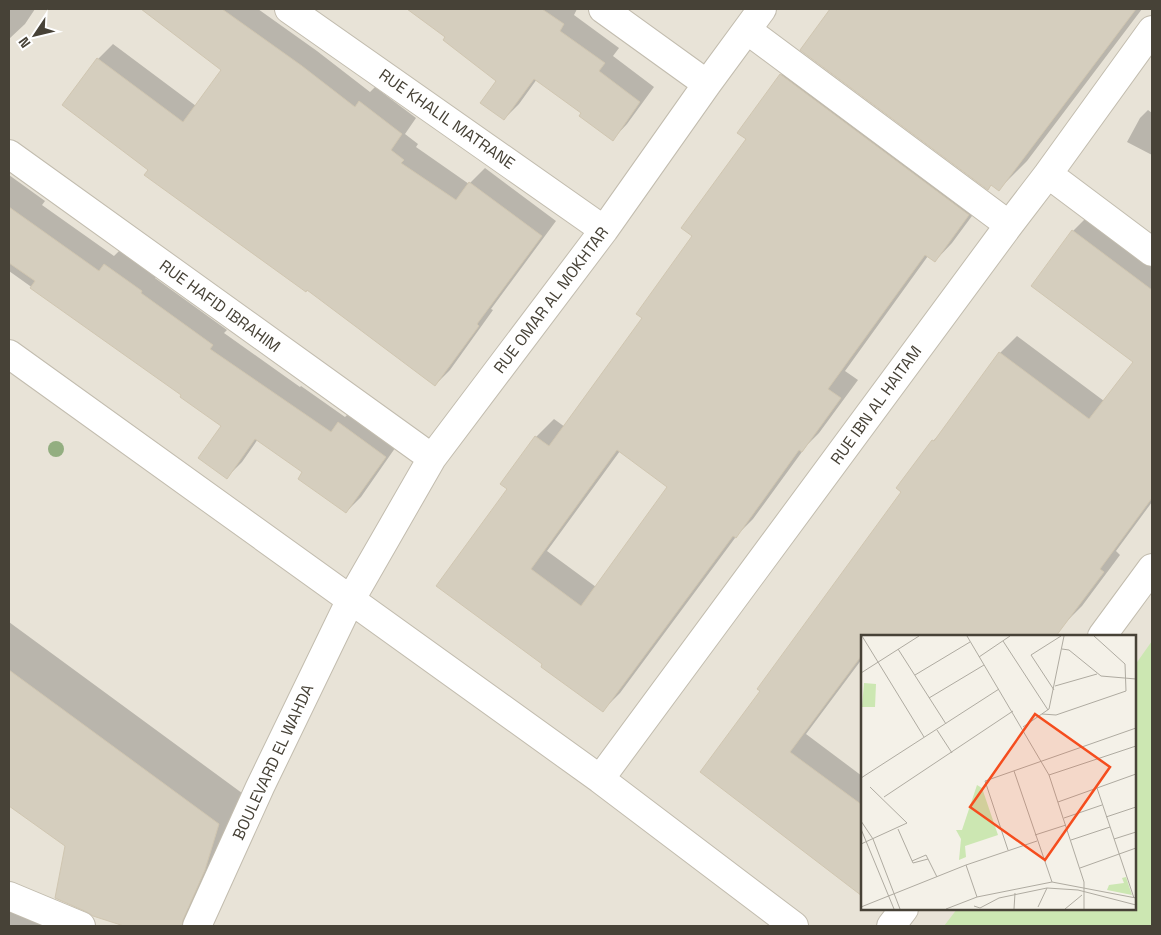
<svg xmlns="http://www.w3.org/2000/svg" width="1161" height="935" font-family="'Space Grotesk',sans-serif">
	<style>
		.residential { fill: #e8e3d7; fill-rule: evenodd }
		.green { fill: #cce7b2 }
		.shadow { fill: #0003; fill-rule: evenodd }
		.building { fill: #d5cebe; stroke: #d0c6b1; fill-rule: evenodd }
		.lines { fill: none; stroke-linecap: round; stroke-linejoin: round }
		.street-casing { stroke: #c2bcae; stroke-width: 30 }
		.street { stroke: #fff; stroke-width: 28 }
		.tree { fill: #93ae80 }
		.labels { text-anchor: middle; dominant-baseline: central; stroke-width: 4; stroke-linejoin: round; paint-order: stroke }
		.street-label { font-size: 16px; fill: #474237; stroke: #fff }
		.inset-road { fill: none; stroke: #afaba1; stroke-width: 1 }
		.view { fill: #f54d1e; fill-opacity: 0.15; stroke: #f54d1e; stroke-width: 2.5 }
		.inset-edge { fill: none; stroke: #474237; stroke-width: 2.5 }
	</style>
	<rect width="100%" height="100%" fill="#f4f1e8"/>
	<path class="residential" d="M9 9H1152V926H9ZM862 636H1135V909H862Z"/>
	<path class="green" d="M1152 641V926H944L957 909H1135V665Z"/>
	<path class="shadow" d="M9 9H35L25 24 9 39Z
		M143 9H258L317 51 370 92 375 87 416 118 405 134 418 144 416 147 469 184 485 168 556 221 491 309 493 310 450 370 435 385 150 170 98 59 113 44 196 106 223 70Z
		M410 9H577L574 15 619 48 613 56 654 87 627 124 613 139 583 113 537 79 519 104 504 119 498 81 447 36Z
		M832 9H1142L1027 161 999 189 801 49Z
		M799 58 986 197 952 243 935 261 928 256 845 371 858 380 819 433 807 445 753 519 738 534 620 693 603 710 544 664 509 488 502 484 536 437 554 419 565 427 644 318 694 236 781 75ZM620 451 669 487 596 587 547 551Z
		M1148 110 1152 113V155L1127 142 1140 118Z
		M9 175 45 201 42 205 114 256 120 250 156 276 155 278 227 330 224 333 300 387 301 386 345 417 354 408 400 441 361 497 346 512 304 472 258 439 242 462 227 477 223 425 183 395 9 271Z
		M1090 214 1152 261V502L1116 551 1120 555 1082 606 1065 623 1061 620 1049 636H889L883 632 879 636H862V659L806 734 862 776V895L702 772 762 691 903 492 933 441 941 433 1000 353 1017 336 1104 401 1134 362 1073 231Z
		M9 622 246 796 199 926H128L93 915 66 845 9 805Z
		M9 903 67 926H9Z"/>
	<path class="building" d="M141 9H222L302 66 355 107 359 101 402 134 391 150 404 160 401 163 456 200 469 182 542 236 477 324 479 326 435 386 307 290 306 292 144 175 148 170 62 105 97 58 183 122 221 70Z
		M407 9H542L564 24 560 31 605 63 599 71 640 102 613 141 579 116 581 113 534 79 504 120 480 103 496 81 443 40 445 37Z
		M830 9H1136L999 191 991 185 988 190 800 50Z
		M780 74 969 215 935 262 925 255 828 389 841 398 802 452 799 450 736 538 733 536 603 712 541 667 542 664 436 586 507 489 500 484 535 436 549 446 642 318 636 314 692 236 681 228 746 139 737 133ZM617 450 667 487 581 606 531 569Z
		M9 207 99 271 104 264 142 291 141 293 213 345 210 349 331 432 338 422 386 457 346 513 298 479 302 472 255 439 227 479 198 458 221 426 180 397 181 395 30 288 35 281 9 263Z
		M1072 230 1152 290V498L1100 569 1104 572 1056 636H862V655L790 752 862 805V896L700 772 760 691 757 689 901 492 896 488 932 440 934 441 999 352 1089 419 1133 362 1031 286Z
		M9 670 219 824 205 870 183 920 182 926H124L93 916 87 912 55 898 65 846 9 806Z"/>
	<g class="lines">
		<defs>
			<path id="street" d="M289 9 604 230
				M603 9 707 84
				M747 30 1009 225
				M9 154 432 458
				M1048 174 1152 252
				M9 354 600 779 794 926
				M1102 636 1152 568
				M600 779 1009 225 1048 174 1152 30
				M9 896 81 926
				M197 926 260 787 351 599 432 458 604 230 707 84 762 9
				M891 926 904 909"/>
		</defs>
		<use href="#street" class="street-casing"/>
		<use href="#street" class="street"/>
	</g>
	<circle class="tree" cx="56" cy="449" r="8"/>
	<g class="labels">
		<g class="street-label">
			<text transform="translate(447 119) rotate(35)">RUE KHALIL MATRANE</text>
			<text transform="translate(551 300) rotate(-53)">RUE OMAR AL MOKHTAR</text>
			<text transform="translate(220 306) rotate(36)">RUE HAFID IBRAHIM</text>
			<text transform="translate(876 405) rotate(-54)">RUE IBN AL HAITAM</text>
			<text transform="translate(273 762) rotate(-65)">BOULEVARD EL WAHDA</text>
		</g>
	</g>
	<g transform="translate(861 635)">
		<rect width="275" height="275" fill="#f4f1e8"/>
		<path d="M3 48 15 49 14 72H1ZM116 150 121 153 137 200 104 211 105 222 98 225 100 204 95 195H101ZM265 242 271 260 246 255 248 250 263 248 261 243Z" fill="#cce7b2"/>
		<path class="inset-road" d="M1 1 63 102M106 1 188 140 223 247V274M142 6 187 75M37 14 85 89M201 14 208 15 240 41 275 44M118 22 149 1M0 38 58 1M54 40 109 7M194 51 236 39M193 55 170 20 200 1M68 63 123 30M181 79 195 80 265 56 264 29 233 1M162 92 188 74 203 1M76 95 91 118M153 136 191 247M188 140 275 111M0 143 138 54M236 153 273 263M23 162 152 76M197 167 275 139M245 182 275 172M203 183 241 170M0 186 12 204 39 274M0 194 33 274M37 194 52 228 67 224M174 200 205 190M253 204 275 197M210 205 249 192M0 209 46 188 9 152M147 215 124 146 275 93M51 226 65 220 76 242M105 230 116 262M219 233 275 213M113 271 119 273 138 263 186 253 217 255 275 270M0 272 105 230 176 206M177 272 186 253M85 274 116 262 191 247 275 263M153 274 154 258M204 274 221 260"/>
		<path class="view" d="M174 79 249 132 184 225 109 172Z"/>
		<rect width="275" height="275" class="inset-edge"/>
	</g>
	<rect width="1161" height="935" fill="none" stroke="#474237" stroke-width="20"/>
	<g transform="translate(35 35) rotate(235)" stroke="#ffffff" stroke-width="4" paint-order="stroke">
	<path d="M0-4L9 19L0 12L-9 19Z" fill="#474237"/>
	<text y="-8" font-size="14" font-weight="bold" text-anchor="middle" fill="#474237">N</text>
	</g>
</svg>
